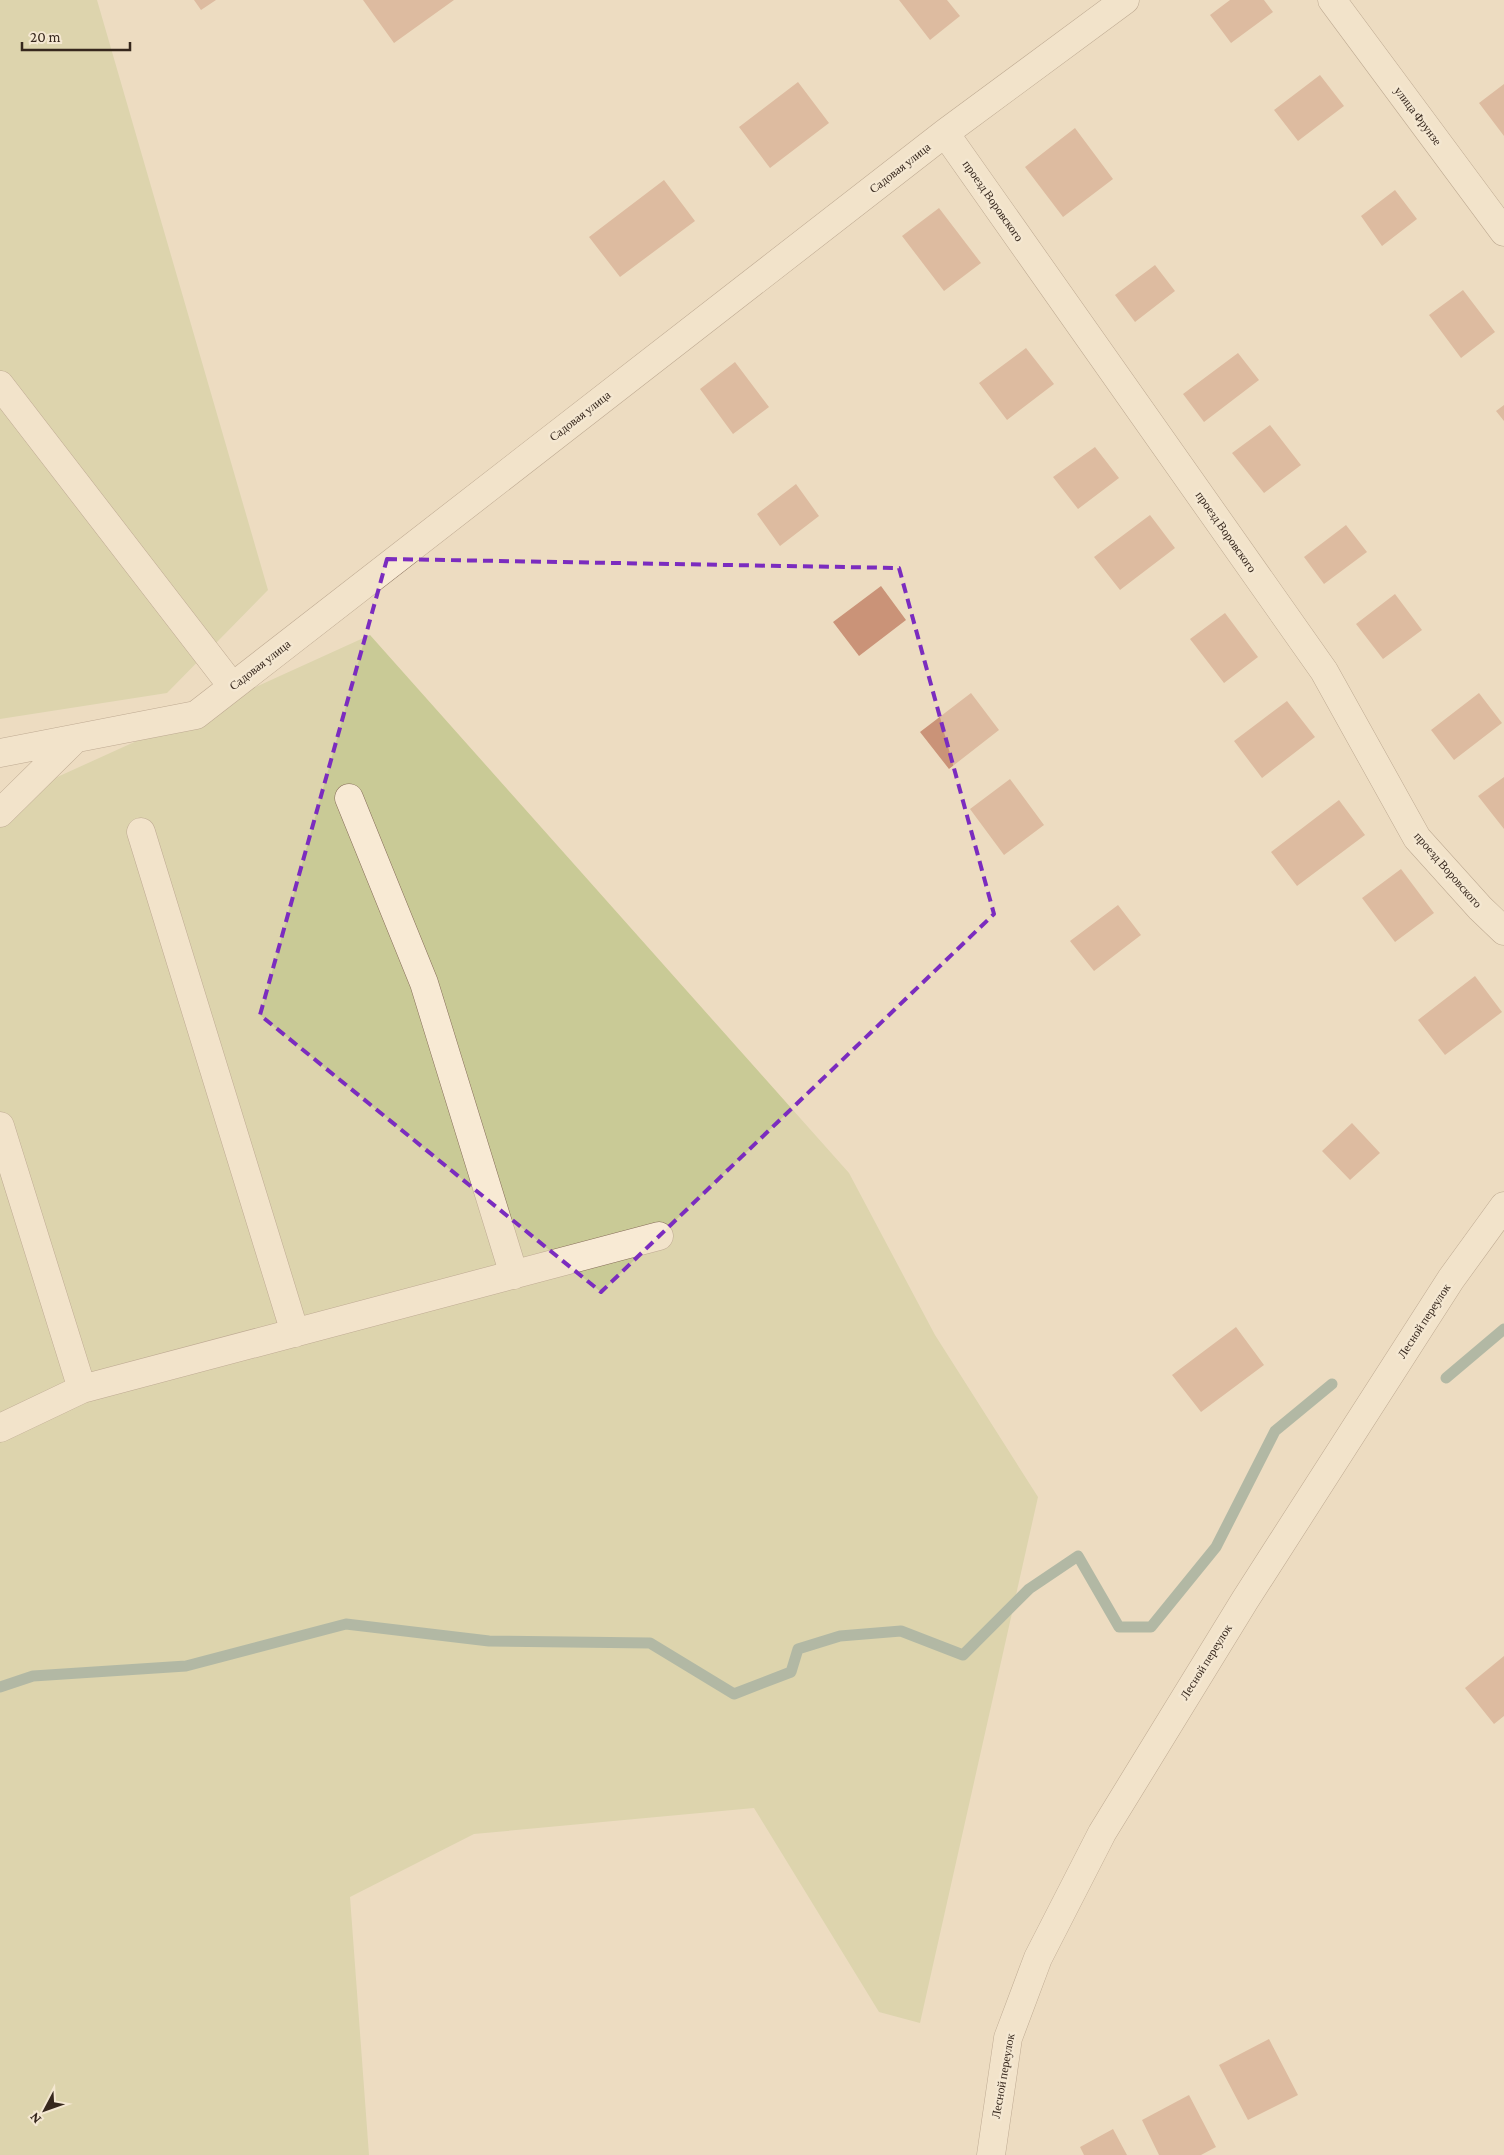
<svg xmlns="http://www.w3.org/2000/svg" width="1504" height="2155" font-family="'Crimson Pro',serif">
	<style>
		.green { fill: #c9ca96 }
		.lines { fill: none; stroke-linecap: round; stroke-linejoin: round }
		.stream { stroke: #6b8d82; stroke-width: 11 }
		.building { fill: #ca9378 }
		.minor-casing { stroke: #866d59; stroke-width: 29 }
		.minor { stroke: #f8ead4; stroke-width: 28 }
		.marked { fill: none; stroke: #7b2cbf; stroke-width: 4; stroke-dasharray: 10 6; stroke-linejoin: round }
		.labels { text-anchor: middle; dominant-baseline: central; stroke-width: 5; stroke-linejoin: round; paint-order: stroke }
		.street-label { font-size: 12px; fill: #36271d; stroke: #f4e7d1 }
	</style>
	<rect width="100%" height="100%" fill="#eddcc1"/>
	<path class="green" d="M0 0H97L268 590 167 693 0 719Z
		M370 635 849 1173 935 1335 1038 1497 920 2023 879 2012 754 1808 474 1834 350 1897 369 2155H0V803Z"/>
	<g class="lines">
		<path class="stream" d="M1446 1378 1504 1329
			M0 1687 33 1676 186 1666 346 1624 489 1641 650 1643 734 1694 791 1672 798 1649 840 1636 901 1631 963 1655 1029 1589 1078 1556 1119 1627H1151L1216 1547 1275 1431 1332 1384"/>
	</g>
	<path class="building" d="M194 0H216L201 10Z
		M363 0H454L394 43Z
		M899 0H947L960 16 930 40Z
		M1230 0H1264L1273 12 1231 43 1210 15Z
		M1320 75 1344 106 1298 141 1274 110Z
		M798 82 829 123 770 168 739 127Z
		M1504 84V136L1479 103Z
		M1075 128 1113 179 1063 217 1025 167Z
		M664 180 695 221 620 277 589 237Z
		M1395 190 1417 219 1382 246 1361 216Z
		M939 208 981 263 944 291 902 236Z
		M1155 265 1175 291 1135 322 1115 295Z
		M1463 290 1495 332 1461 358 1429 315Z
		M1026 348 1054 384 1007 420 979 383Z
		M1238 353 1259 380 1204 422 1183 394Z
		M735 362 769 407 733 434 700 389Z
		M1504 405V421L1496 411Z
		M1270 425 1301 465 1264 493 1232 453Z
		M1095 447 1119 478 1078 509 1053 477Z
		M796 484 819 516 780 546 757 514Z
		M1150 515 1175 548 1120 590 1094 557Z
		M1346 525 1367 552 1324 584 1304 557Z
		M881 586 906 620 859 656 833 622Z
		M1395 594 1422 630 1383 659 1356 624Z
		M1225 613 1258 657 1224 683 1190 639Z
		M971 693 999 730 949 769 920 732Z
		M1479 693 1502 723 1454 760 1431 730Z
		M1287 701 1315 737 1262 778 1234 741Z
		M1504 777V829L1478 796Z
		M1010 779 1044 825 1004 855 970 809Z
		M1339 800 1365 835 1297 886 1271 852Z
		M1401 869 1434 913 1395 942 1362 898Z
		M1118 905 1141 935 1094 971 1070 941Z
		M1475 976 1502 1012 1445 1055 1418 1020Z
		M1352 1123 1380 1153 1350 1180 1322 1151Z
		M1236 1327 1264 1365 1201 1412 1172 1375Z
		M1504 1656V1716L1494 1724 1465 1688Z
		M1269 2039 1298 2095 1248 2120 1219 2065Z
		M1189 2095 1216 2147 1201 2155H1159L1142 2120Z
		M1113 2129 1127 2155H1084L1080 2147Z"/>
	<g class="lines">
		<defs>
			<path id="minor" d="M1332 0 1504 232
				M945 133 1324 671 1417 838 1480 908 1504 931
				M0 385 232 686
				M0 753 196 715 945 133 1125 0
				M349 798 424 983 514 1275
				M0 813 74 740
				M141 832 295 1333
				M0 1126 82 1389 659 1236
				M0 1428 82 1389
				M991 2155 1008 2038 1038 1958 1102 1833 1245 1600 1451 1279 1504 1206"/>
		</defs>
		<use href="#minor" class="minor-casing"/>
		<use href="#minor" class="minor"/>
	</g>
	<path d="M0 0H1504V2155H0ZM387 559 899 568 994 914 601 1292 260 1015Z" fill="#eddcc1" fill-opacity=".55" fill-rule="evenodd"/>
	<path class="marked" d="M387 559 899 568 994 914 601 1292 260 1015Z"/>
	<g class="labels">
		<g class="street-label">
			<text transform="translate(1418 116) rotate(53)">улица Фрунзе</text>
			<text transform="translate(900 168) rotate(-38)">Садовая улица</text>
			<text transform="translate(993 201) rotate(55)">проезд Воровского</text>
			<text transform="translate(580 416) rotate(-38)">Садовая улица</text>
			<text transform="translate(1226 532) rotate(55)">проезд Воровского</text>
			<text transform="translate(260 665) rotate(-38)">Садовая улица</text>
			<text transform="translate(1448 870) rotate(49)">проезд Воровского</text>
			<text transform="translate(1424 1321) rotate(-57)">Лесной переулок</text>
			<text transform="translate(1206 1662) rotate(-58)">Лесной переулок</text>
			<text transform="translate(1003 2076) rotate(-80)">Лесной переулок</text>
		</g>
	</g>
	<g transform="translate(45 2110) rotate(229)" stroke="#f4e7d1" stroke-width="4" paint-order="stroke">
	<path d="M0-4L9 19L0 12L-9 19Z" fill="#36271d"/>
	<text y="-8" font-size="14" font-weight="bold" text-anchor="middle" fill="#36271d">N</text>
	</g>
	<path d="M22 42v8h108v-8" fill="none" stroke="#36271d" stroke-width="2.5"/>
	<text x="30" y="42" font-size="15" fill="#36271d" stroke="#f4e7d1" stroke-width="4" paint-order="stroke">20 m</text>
</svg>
